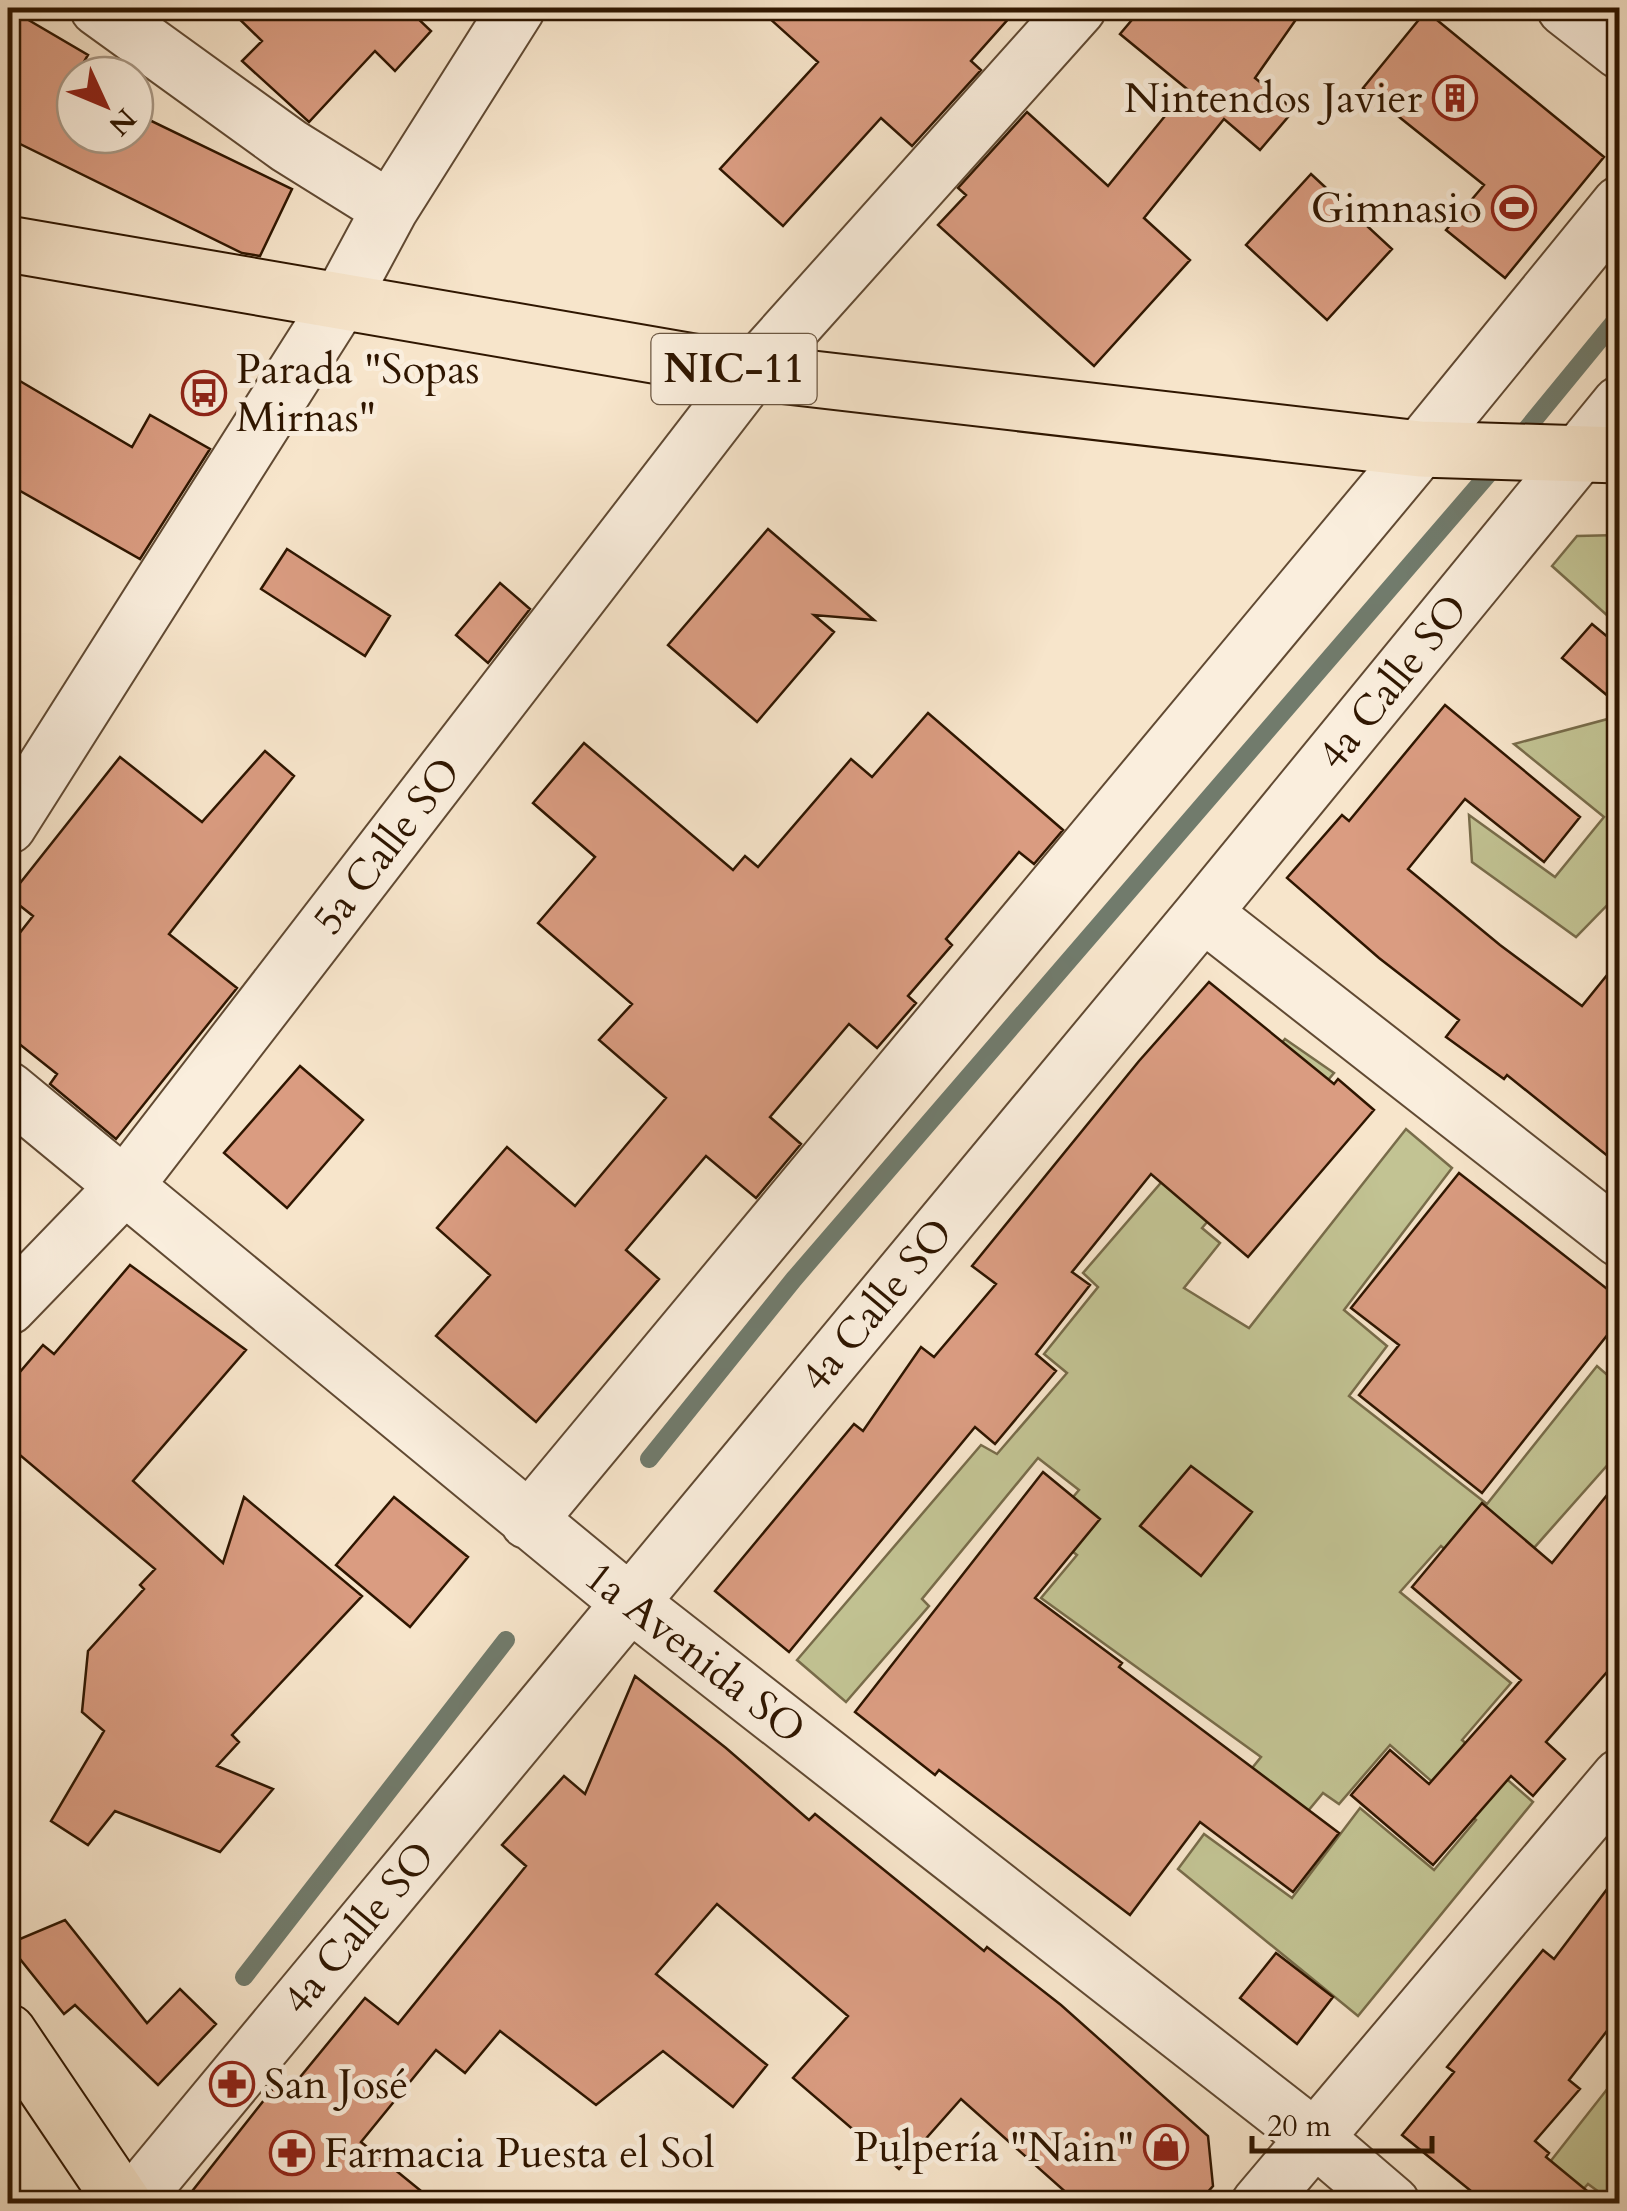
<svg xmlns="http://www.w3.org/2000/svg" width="1627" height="2211" font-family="Cardo,serif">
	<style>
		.green { fill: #c2c393; stroke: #786c4a; stroke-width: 2.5 }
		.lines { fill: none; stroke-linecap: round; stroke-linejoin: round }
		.stream { stroke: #717b6c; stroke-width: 18 }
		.building { fill: #da9c81; stroke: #2f1600; stroke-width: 2.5 }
		.minor-casing { stroke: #614a33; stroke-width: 59 }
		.major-casing { stroke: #2f1600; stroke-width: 59 }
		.highway-casing { stroke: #2f1600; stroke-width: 59 }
		.minor { stroke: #faeedd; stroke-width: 55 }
		.major { stroke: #f7e5cb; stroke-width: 55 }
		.highway { stroke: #f7e5cb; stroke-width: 55 }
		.labels { text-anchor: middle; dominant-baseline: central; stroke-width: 10; stroke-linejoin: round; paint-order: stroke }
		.shield { fill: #faeedd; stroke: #6c5742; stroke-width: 2.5 }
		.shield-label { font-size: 40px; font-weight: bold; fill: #2f1600 }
		.poi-label { font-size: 42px; fill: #2f1600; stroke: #faeedd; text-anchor: end }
		.street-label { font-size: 42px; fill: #2f1600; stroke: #faeedd }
	</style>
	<rect width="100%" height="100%" fill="#f7e5cb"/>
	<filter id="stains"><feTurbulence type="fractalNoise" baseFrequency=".002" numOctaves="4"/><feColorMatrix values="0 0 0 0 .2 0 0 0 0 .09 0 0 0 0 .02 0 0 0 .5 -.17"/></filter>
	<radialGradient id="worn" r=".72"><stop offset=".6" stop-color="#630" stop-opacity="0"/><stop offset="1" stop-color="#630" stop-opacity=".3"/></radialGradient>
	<path class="green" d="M1619 535H1620L1619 626 1552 566 1577 536Z
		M1619 716V893L1576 937 1472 862 1469 815 1555 877 1604 817 1514 744Z
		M1285 1039 1334 1073 1202 1228 1220 1243 1184 1288 1249 1328 1406 1129 1452 1168 1344 1310 1387 1346 1349 1396 1487 1504 1597 1366 1619 1385V1452L1495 1592 1441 1546 1400 1592 1511 1683 1462 1740 1533 1802 1358 2016 1178 1869 1204 1834 1292 1898 1360 1808 1434 1870 1476 1820 1390 1745 1339 1804 1323 1793 1293 1829 1236 1788 1261 1757 1041 1598 1077 1555 1045 1530 1079 1490 1038 1458 922 1599 929 1606 846 1702 797 1660 981 1445 997 1454 1067 1373 1044 1354 1098 1287 1083 1273Z
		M1619 2074V2199L1614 2203 1588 2184 1571 2203 1517 2204Z"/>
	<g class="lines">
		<path class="stream" d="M1515 443 1620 315
			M649 1459 794 1279 1498 463
			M244 1977 506 1640"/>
	</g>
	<path class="building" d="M8 8 88 55 72 82 75 84V135H135V113L292 189 260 256 242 253 8 138Z
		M228 8H415L411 12 431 31 395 71 375 51 309 122 242 61 262 41Z
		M758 8H1018L971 61 981 70 912 146 881 118 783 226 720 169 818 62Z
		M1142 8H1304L1255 78 1294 110 1260 150 1224 119 1144 218 1190 260 1094 366 938 225 966 195 958 188 1027 112 1108 186 1187 89 1120 34Z
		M1426 11 1604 157 1505 278 1446 230 1484 185 1363 88Z
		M1311 174 1392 249 1327 320 1246 245Z
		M8 374 132 447 150 415 210 449 140 559 8 484Z
		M768 529 874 620 814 615 834 632 757 722 668 645Z
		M287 549 390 616 365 656 261 589Z
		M500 583 530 609 488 663 456 635Z
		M1592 624 1620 647V706L1562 658Z
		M1445 705 1580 817 1544 862 1465 799 1408 869 1500 945 1582 1006 1620 959V1166L1507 1075 1504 1079 1446 1037 1459 1020 1379 958 1287 878 1342 815 1349 821Z
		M928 713 1063 830 1034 864 1019 852 946 939 952 945 908 996 916 1003 877 1048 849 1024 770 1117 801 1144 756 1198 706 1156 626 1250 659 1279 536 1422 436 1336 490 1275 437 1228 507 1147 575 1206 666 1098 599 1040 632 1004 538 923 595 857 533 803 584 743 733 870 745 856 758 867 851 759 872 777Z
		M265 751 294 776 169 934 237 988 116 1139 50 1084 57 1074 8 1035V948L33 916 9 897 120 757 202 822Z
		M1209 982 1334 1084 1338 1079 1374 1110 1248 1257 1151 1174 1072 1272 1090 1285 1036 1354 1056 1371 995 1444 975 1427 789 1652 715 1591 854 1424 863 1431 921 1347 934 1357 996 1284 972 1266 1139 1061Z
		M300 1066 363 1120 287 1208 224 1153Z
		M1459 1173 1620 1299V1319L1482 1493 1359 1395 1399 1345 1351 1308Z
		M130 1265 246 1350 133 1481 223 1563 244 1497 362 1596 232 1735 239 1742 217 1766 273 1789 220 1852 115 1811 88 1845 51 1821 104 1731 82 1712 88 1651 144 1589 140 1585 155 1569 8 1445V1386L43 1345 54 1354Z
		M1191 1466 1252 1512 1201 1576 1140 1526Z
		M1043 1472 1100 1519 1035 1598 1122 1663 1119 1667 1339 1833 1293 1892 1200 1822 1130 1915 939 1770 935 1775 855 1712Z
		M1620 1479V1657L1546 1742 1565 1759 1533 1796 1511 1776 1433 1865 1351 1795 1390 1750 1429 1784 1521 1680 1412 1587 1482 1503 1552 1563Z
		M394 1497 468 1557 410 1627 336 1565Z
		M635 1676 726 1748 809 1820 815 1814 984 1951 987 1947 1061 2005 1208 2136 1213 2186 1197 2204H1079L961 2099 899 2169 793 2078 848 2016 717 1904 656 1974 767 2065 733 2107 663 2051 596 2105 500 2031 465 2073 436 2050 361 2142 437 2204H182L276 2085 287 2093 365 1998 398 2024 526 1866 502 1845 564 1776 585 1794Z
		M1620 1872V2014L1569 2080 1580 2089 1535 2141 1549 2153 1546 2157 1603 2204H1487L1402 2135 1454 2072 1447 2067 1543 1950 1554 1959Z
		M65 1920 147 2023 180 1989 216 2024 158 2085 75 2005 64 2014 8 1944Z
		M1276 1953 1333 1997 1297 2044 1240 1998Z"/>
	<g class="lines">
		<defs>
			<path id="minor" d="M98 8 289 146 390 209
				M1565 8 1620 51
				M8 826 340 302 390 209 517 8
				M1203 913 1620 1239
				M8 1090 629 1602 1315 2138 1392 2204
				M8 1307 124 1187 752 372 1078 8
				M528 1521 1420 449 1620 204
				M131 2204 1203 913 1620 404
				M1259 2204 1620 1777"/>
			<path id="major" d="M8 2032 124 2204"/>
			<path id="highway" d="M8 244 752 372 1420 449 1620 455"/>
		</defs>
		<use href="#minor" class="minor-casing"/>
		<use href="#major" class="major-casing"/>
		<use href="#highway" class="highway-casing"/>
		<use href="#minor" class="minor"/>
		<use href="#major" class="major"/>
		<use href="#highway" class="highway"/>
	</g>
	<defs>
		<symbol id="building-ring" viewBox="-11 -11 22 22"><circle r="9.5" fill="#faeedd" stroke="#8f2418" stroke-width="1.5"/><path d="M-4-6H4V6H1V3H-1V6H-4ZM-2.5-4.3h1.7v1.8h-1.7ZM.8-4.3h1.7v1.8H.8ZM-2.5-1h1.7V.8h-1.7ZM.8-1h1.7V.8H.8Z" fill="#8f2418"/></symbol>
		<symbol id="stadium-ring" viewBox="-11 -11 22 22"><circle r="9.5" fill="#faeedd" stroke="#8f2418" stroke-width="1.5"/><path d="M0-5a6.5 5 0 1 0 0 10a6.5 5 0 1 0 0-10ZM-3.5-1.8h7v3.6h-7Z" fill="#8f2418"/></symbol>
		<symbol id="bus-ring" viewBox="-11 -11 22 22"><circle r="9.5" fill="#faeedd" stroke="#8f2418" stroke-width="1.5"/><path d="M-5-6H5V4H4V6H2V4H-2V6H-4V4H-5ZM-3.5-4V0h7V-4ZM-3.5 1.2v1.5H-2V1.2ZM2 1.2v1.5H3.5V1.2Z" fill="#8f2418"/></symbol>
		<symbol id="pharmacy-ring" viewBox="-11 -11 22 22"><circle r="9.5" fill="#faeedd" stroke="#8f2418" stroke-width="1.5"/><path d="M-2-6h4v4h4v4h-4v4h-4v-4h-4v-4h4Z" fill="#8f2418"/></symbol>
		<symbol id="shop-ring" viewBox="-11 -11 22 22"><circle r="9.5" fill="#faeedd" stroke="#8f2418" stroke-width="1.5"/><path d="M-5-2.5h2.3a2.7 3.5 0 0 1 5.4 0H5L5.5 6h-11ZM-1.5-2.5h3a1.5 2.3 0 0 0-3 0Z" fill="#8f2418"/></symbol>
	</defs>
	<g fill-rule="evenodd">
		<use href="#building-ring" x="1430" y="73" width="50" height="50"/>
		<use href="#stadium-ring" x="1489" y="183" width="50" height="50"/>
		<use href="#bus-ring" x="179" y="368" width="50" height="50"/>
		<use href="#pharmacy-ring" x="207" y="2059" width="50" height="50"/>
		<use href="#shop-ring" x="1141" y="2122" width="50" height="50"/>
		<use href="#pharmacy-ring" x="267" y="2128" width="50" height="50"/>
	</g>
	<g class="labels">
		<rect class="shield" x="651.5" y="334" width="165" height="70" rx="8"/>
		<g class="shield-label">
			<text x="734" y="369">NIC-11</text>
		</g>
		<g class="poi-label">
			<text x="1422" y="98">Nintendos Javier</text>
			<text x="1482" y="208">Gimnasio</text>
			<text x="236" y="369" text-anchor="start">Parada "Sopas<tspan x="236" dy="48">Mirnas"</tspan></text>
			<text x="264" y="2084" text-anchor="start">San José</text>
			<text x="1134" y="2147">Pulpería "Nain"</text>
			<text x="324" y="2153" text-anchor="start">Farmacia Puesta el Sol</text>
		</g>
		<g class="street-label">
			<text transform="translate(1393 682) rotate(-51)">4a Calle SO</text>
			<text transform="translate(387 846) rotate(-52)">5a Calle SO</text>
			<text transform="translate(877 1305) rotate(-50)">4a Calle SO</text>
			<text transform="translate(695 1653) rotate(38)">1a Avenida SO</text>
			<text transform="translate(359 1928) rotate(-50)">4a Calle SO</text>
		</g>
	</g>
	<rect width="1627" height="2211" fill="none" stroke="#f7e5cb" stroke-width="40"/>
	<rect x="10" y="10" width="1607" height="2191" fill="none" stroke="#2f1600" stroke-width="5"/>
	<rect x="20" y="20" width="1587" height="2171" fill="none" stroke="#2f1600" stroke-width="2.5"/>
	<g transform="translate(105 105) rotate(134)"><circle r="48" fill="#faeedd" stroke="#a99885" stroke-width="2.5"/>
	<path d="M0-8L18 38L0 25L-18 38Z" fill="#8f2418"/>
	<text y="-15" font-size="28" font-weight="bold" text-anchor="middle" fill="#2f1600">N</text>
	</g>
	<path d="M1252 2136v15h180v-15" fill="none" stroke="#2f1600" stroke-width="5"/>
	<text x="1267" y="2136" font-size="30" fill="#2f1600" stroke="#faeedd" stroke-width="8" paint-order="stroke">20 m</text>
	<rect width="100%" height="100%" filter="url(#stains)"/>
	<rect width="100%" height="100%" fill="url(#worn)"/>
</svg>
